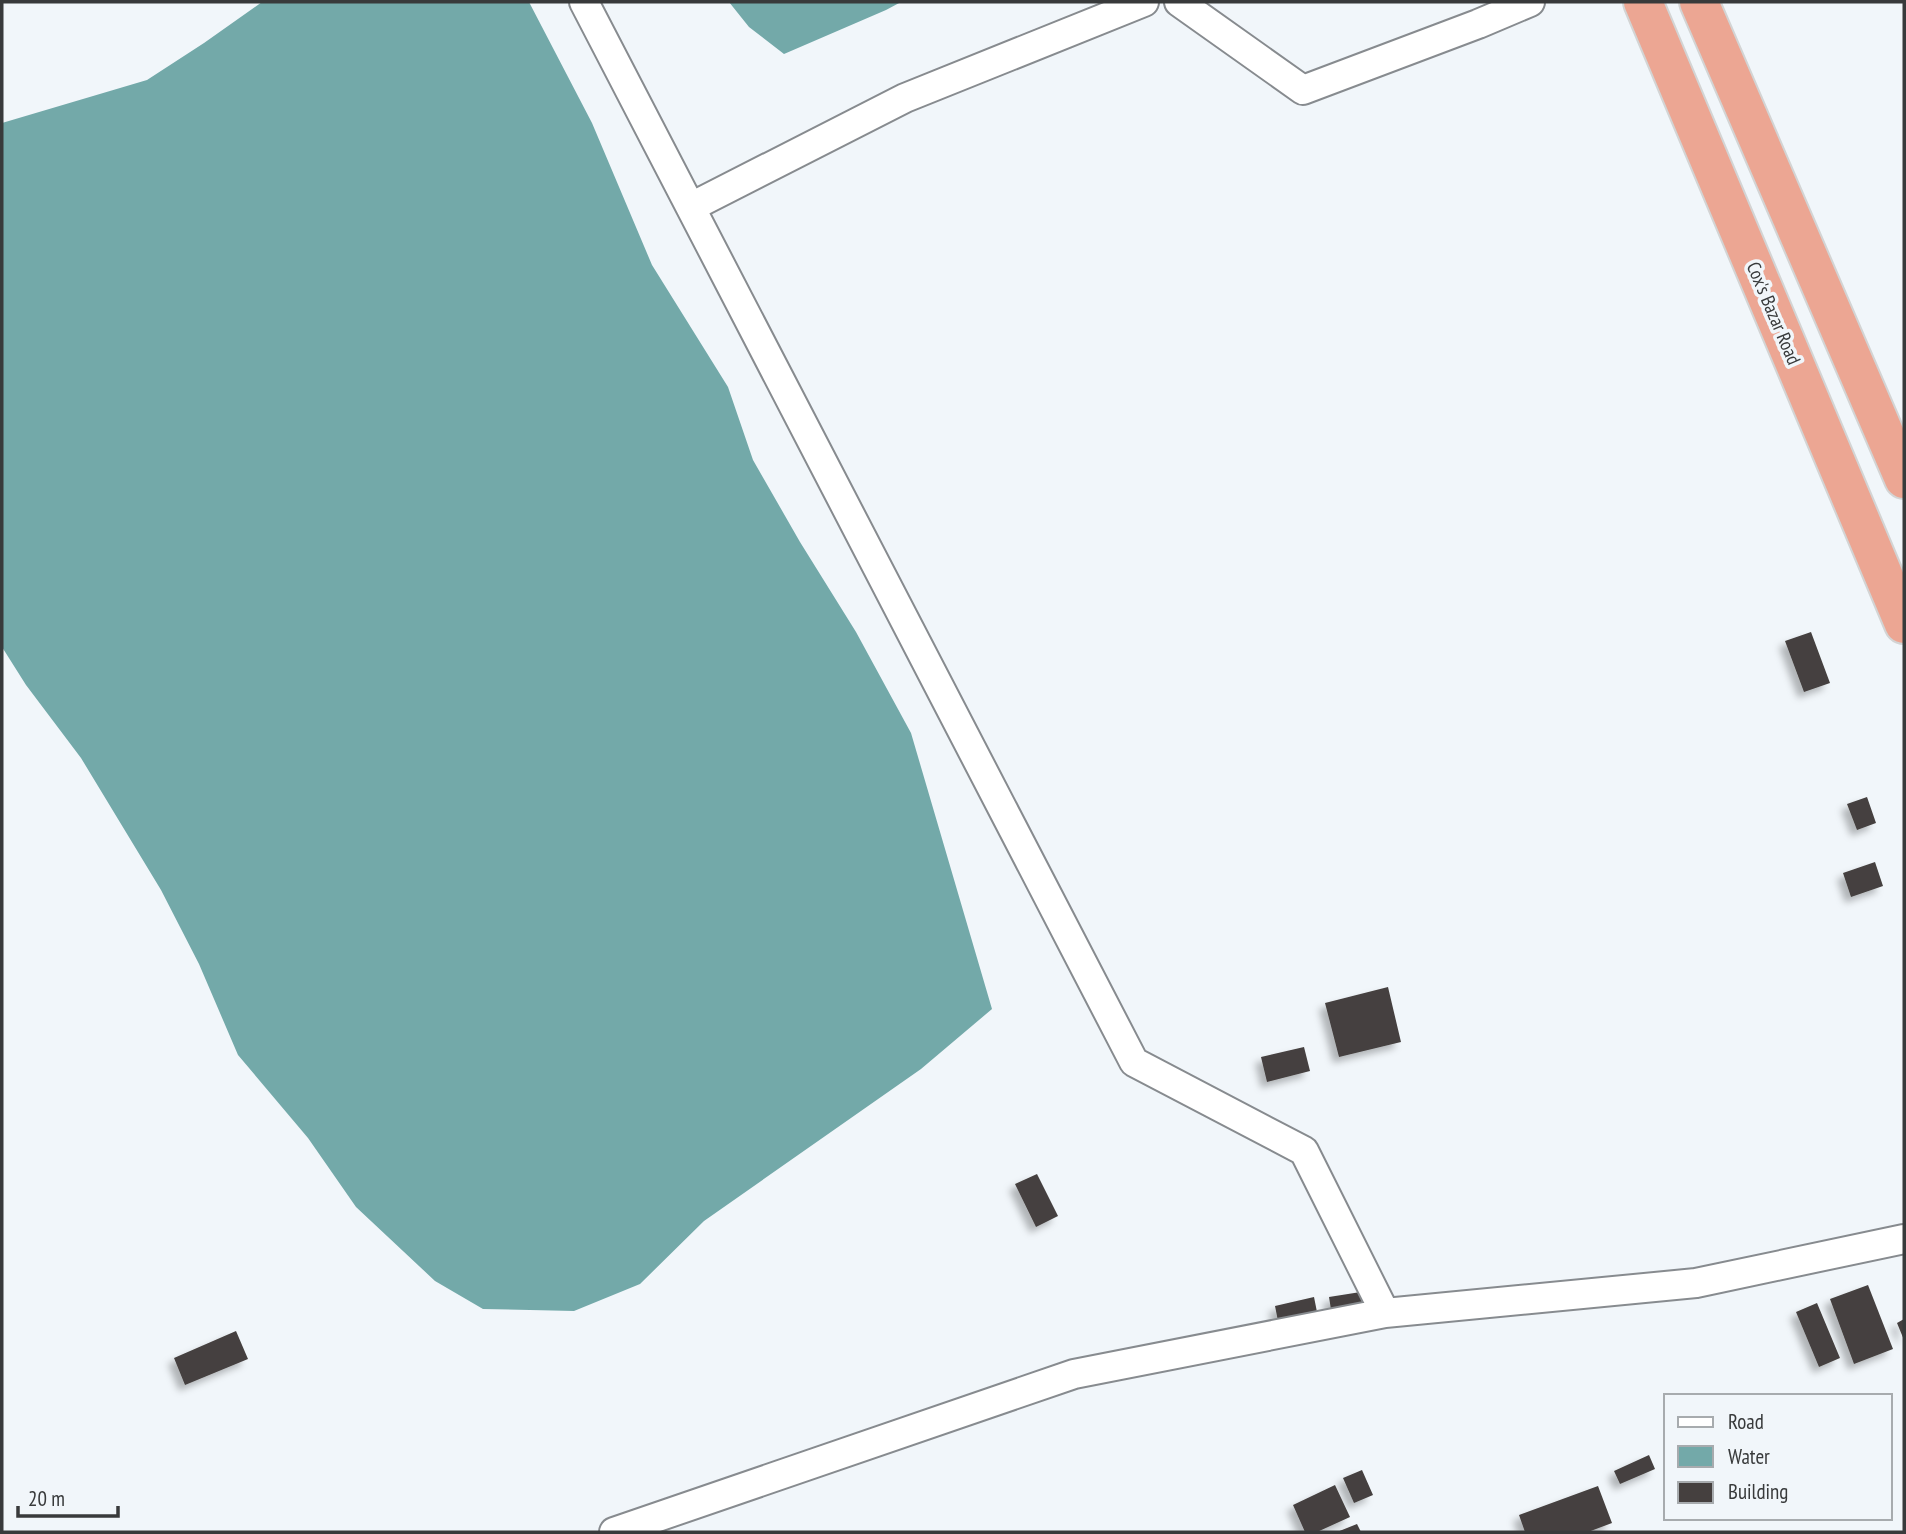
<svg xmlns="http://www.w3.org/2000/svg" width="1906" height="1534" font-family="'PT Sans Narrow',sans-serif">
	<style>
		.water { fill: #73a9a9 }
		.building { fill: #45403f; filter: url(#shadow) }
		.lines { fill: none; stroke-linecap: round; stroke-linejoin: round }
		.minor-casing { stroke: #878b8f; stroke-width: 32 }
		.trunk-casing { stroke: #d3d4d4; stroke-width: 42 }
		.minor { stroke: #fff; stroke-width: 28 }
		.trunk { stroke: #eca693; stroke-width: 38 }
		.labels { text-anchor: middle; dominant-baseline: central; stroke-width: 7; stroke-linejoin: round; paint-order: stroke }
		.street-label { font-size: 19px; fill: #383a3b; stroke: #f1f6fa }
	</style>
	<defs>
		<filter id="shadow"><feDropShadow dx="-6" dy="6" stdDeviation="3.5" flood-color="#0004"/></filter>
	</defs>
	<rect width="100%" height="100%" fill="#f1f6fa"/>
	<path class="water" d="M262 2H529L592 123 652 265 728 387 753 460 800 542 856 632 911 733 992 1009 921 1069 704 1221 640 1284 574 1311 483 1309 435 1281 356 1207 308 1138 238 1055 199 964 161 890 81 758 26 685 2 647V123L147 80 204 43Z
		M729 2H901L886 10 784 54 749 27Z"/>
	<path class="building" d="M1811 632 1830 683 1804 692 1785 641Z
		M1867 797 1876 823 1857 830 1847 804Z
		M1875 862 1883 886 1851 897 1843 873Z
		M1388 987 1401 1042 1339 1057 1325 1003Z
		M1304 1047 1310 1071 1267 1082 1261 1057Z
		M1037 1174 1058 1216 1036 1227 1015 1184Z
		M1868 1285 1893 1349 1854 1364 1830 1299Z
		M1367 1291 1369 1310 1332 1316 1329 1297Z
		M1314 1297 1318 1317 1279 1326 1275 1306Z
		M1817 1303 1840 1358 1819 1367 1796 1312Z
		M1904 1319V1340L1897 1323Z
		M236 1331 248 1359 185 1385 174 1358Z
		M1649 1455 1655 1469 1620 1484 1614 1471Z
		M1362 1470 1373 1495 1354 1503 1343 1478Z
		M1335 1485 1350 1517 1317 1532H1305L1293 1505Z
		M1598 1486 1612 1523 1588 1532H1525L1519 1515Z
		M1357 1524 1361 1532H1337Z"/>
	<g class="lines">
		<defs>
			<path id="minor" d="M584 2 1134 1062 1304 1151 1385 1313
				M1179 2 1303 90 1478 24 1530 2
				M691 207 905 98 1144 2
				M614 1532 1074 1374 1385 1313 1696 1283 1904 1239"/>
			<path id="trunk" d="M1643 2 1904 624
				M1699 2 1904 479"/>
		</defs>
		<use href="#minor" class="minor-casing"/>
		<use href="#trunk" class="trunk-casing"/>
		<use href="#minor" class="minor"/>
		<use href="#trunk" class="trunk"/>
	</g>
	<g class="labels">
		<g class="street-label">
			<text transform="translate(1774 313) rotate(67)">Cox's Bazar Road</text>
		</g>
	</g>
	<rect width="1906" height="1534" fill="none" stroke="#383a3b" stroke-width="7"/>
	<rect x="1664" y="1394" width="228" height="126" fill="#f1f6fa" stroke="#a7abae" stroke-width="2"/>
	<rect x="1678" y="1417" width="35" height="10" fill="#ffffff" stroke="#a7abae" stroke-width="2"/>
	<text x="1728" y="1429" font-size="21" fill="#383a3b">Road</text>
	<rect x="1678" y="1446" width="35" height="21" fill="#73a9a9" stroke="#a7abae" stroke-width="2"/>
	<text x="1728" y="1464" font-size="21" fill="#383a3b">Water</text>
	<rect x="1678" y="1482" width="35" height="21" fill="#45403f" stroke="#a7abae" stroke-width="2"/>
	<text x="1728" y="1499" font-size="21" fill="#383a3b">Building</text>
	<path d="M18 1506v10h100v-10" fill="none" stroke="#383a3b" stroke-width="3.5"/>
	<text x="28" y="1506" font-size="21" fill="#383a3b" stroke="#f1f6fa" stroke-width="5" paint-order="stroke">20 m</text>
</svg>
